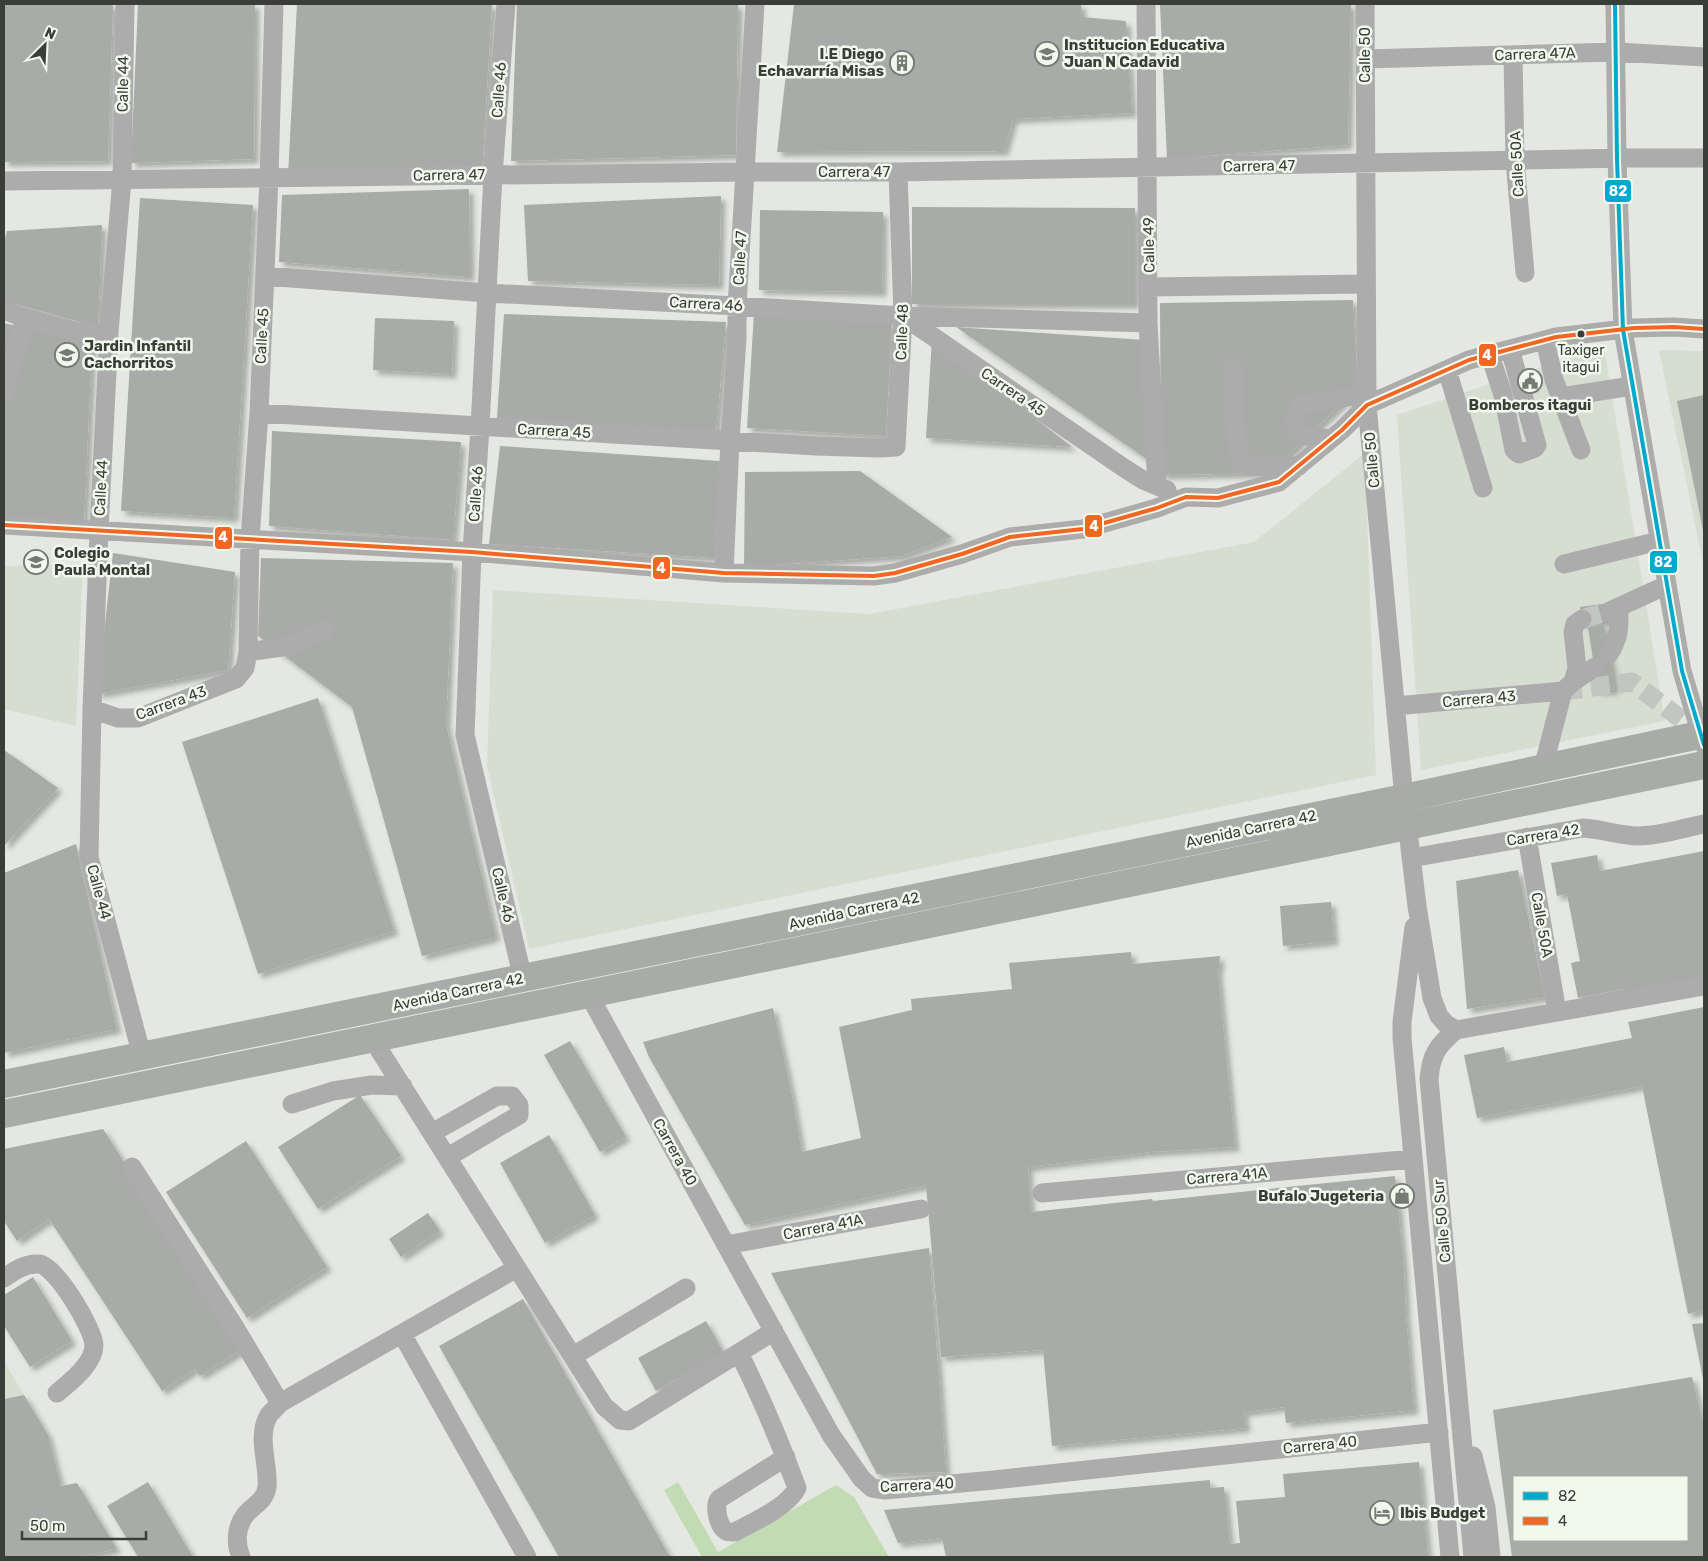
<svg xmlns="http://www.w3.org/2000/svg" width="1708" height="1561" font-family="Rubik,sans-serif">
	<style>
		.built { fill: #d6ded2 }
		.green { fill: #c3dbb4 }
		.building { fill: #a8aba7; fill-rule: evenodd; filter: url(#shadow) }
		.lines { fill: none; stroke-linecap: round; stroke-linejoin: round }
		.minor-tunnel { stroke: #c3c6c0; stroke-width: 19; stroke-dasharray: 19 9; stroke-linecap: butt }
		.minor { stroke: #acacac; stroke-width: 19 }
		.highway { stroke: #a9aba9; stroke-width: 28 }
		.bus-1-casing { stroke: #f1f9ed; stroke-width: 8 }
		.bus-2-casing { stroke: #f1f9ed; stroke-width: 8 }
		.bus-1 { stroke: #00a9ce; stroke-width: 4 }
		.bus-2 { stroke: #f26522; stroke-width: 4 }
		.bus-dot { fill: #3a3d38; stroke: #f1f9ed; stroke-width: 2 }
		.labels { text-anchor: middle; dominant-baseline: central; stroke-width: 5; stroke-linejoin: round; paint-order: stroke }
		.bus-label { font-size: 14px; fill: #3a3d38; stroke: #f1f9ed }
		.poi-label { font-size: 15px; font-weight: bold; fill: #3a3d38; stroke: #f1f9ed; text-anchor: start }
		.street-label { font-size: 15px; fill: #3a3d38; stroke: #f1f9ed }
		.line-badge { stroke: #f1f9ed; stroke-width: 2 }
		.badge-label { font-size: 14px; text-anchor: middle; font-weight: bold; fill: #fff }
	</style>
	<defs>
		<filter id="shadow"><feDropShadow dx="4.5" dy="4.5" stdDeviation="2.5" flood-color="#0004"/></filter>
	</defs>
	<rect width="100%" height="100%" fill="#e5e8e2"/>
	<path class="built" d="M1604 346 1665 721 1421 770 1397 415Z
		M1659 350 1704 351V568Z
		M1365 453 1376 775 529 949 487 766 493 590 869 614 1254 542Z
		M83 564 76 726 4 709V566Z
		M4 1361 24 1395 4 1399Z"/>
	<path class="green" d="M678 1482 718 1552 836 1485 854 1497 889 1557H702L664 1490Z"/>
	<path class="building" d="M4 4H113L108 161 4 162Z
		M138 4H255L254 159 131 163Z
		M297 4H492L482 173 288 176Z
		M517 4H738L736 155 511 161Z
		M794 4H1081L1082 17 1126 21 1132 113 1013 119 1004 151 777 152Z
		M1160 4H1351L1348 145 1167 159Z
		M469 189 470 277 279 262 282 195Z
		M721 196 719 285 528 281 524 205Z
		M140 198 253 205 234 518 121 511Z
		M912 207 1135 208V304H912Z
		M760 210 883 212 882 292 759 290Z
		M102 225 98 327 4 301V242L7 231Z
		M1353 300 1358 388 1269 473 1161 475 1160 303Z
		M754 313 892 322 886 436 747 428Z
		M504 314 726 322 716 431 497 418Z
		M375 318 454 321 452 374 373 370Z
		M4 323 92 344 84 522 4 518Z
		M956 327 1144 340 1148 460Z
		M932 338 1072 447 926 438Z
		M1704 395V530H1703L1677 401Z
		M272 431 461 442 453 540 269 526Z
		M500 446 720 461 715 558 489 544Z
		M860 471 952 537 902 556 744 567 745 472Z
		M113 553 235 572 228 670 97 694Z
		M261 558 453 563 446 724 496 937 422 956 352 707 258 636Z
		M1609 603 1612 620 1583 625 1580 607Z
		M1604 625 1615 689 1598 691 1588 627Z
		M318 698 394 931 258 974 182 742Z
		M4 750 58 788 4 846Z
		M76 844 117 1029 4 1053V873Z
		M1704 851V978L1624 994 1623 989 1578 998 1571 963 1580 961 1567 894 1557 896 1551 863 1597 855 1600 871Z
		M1518 870 1545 997 1467 1009 1456 881Z
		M1331 902 1334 941 1283 946 1280 906Z
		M1131 952 1132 964 1220 956 1218 973 1235 1147 1150 1152 1028 1167 1031 1212 1152 1199 1153 1201 1395 1176 1404 1271 1406 1316 1414 1410 1286 1423 1284 1407 1244 1412 1246 1428 1052 1446 1043 1350 941 1357 926 1185 745 1225 649 1057 643 1042 773 1008 791 1090 802 1152 861 1138 839 1027 912 1010 911 999 1012 989 1009 963Z
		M1704 1007V1310L1688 1314 1642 1086 1477 1118 1464 1055 1504 1047 1507 1062 1632 1038 1628 1022Z
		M570 1041 626 1137 600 1152 544 1055Z
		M360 1095 401 1156 318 1209 278 1147Z
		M103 1129 243 1349 200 1376 195 1369 162 1391 49 1219 17 1241 4 1221V1149Z
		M549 1135 595 1215 545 1243 500 1163Z
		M246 1141 327 1267 247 1318 166 1192Z
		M428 1213 440 1231 401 1257 389 1239Z
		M929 1248 946 1472 877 1474 771 1273Z
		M33 1277 72 1341 30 1367 4 1326V1295Z
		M523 1299 670 1557H559L439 1346Z
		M706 1321 724 1353 656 1391 638 1358Z
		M1704 1323V1379H1703L1692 1324Z
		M1692 1377 1704 1427V1557H1512L1493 1410ZM1514 1477H1687V1540H1514Z
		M24 1395 48 1435 61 1486 77 1483 117 1549 77 1557H4V1399Z
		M1419 1462 1428 1557H946L942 1538 898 1543 884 1510 1210 1480V1488L1224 1487 1230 1544 1240 1543 1236 1501 1285 1497 1283 1474Z
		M148 1482 193 1557H138L107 1506Z"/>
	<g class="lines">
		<path class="minor-tunnel" d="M1582 619 1610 611
			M1563 691 1632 682 1701 734"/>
		<path class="minor" d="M125 4 122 179 109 332 99 531 92 709 89 857 142 1056
			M506 4 493 175 480 427 472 552 465 735 523 979
			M1146 4 1148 323 1157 486
			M1365 4 1367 405 1404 798 1417 906 1432 998 1439 1016 1446 1024 1456 1030
			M1615 4 1617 159 1623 330 1682 671 1704 745
			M1513 55 1515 161 1525 273
			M1365 59 1617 52 1704 57
			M4 181 745 172H898L1626 158H1704
			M265 276 487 293 737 306 903 316 1148 323
			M1149 287 1366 284
			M4 310 25 318 76 332H109
			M903 316 1124 468 1143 480 1167 490
			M1545 340 1554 380 1581 450
			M1490 355 1503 395 1514 450 1519 454 1535 448 1537 445 1510 349
			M1233 370 1235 423 1241 461 1248 466H1299
			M1447 370 1483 488
			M4 393 25 318
			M1561 397 1632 386
			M259 413 816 446 879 448 896 447 903 316 898 172
			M1331 439C1306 437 1285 437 1300 405L1367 394
			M4 525 472 552 724 573 874 576 895 573 962 554 1010 537 1083 529 1157 508 1186 497 1218 498 1279 482 1342 430 1367 405 1469 360 1556 337 1634 328 1674 327 1704 329
			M1564 564 1659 541
			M724 573 730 440 737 339V306L755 4
			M1610 611 1667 585
			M248 652 288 646 325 630
			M1609 654C1620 637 1619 626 1619 607
			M1573 682 1595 667
			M1563 691 1573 682 1577 668 1573 632 1575 624 1582 619
			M1395 706 1563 691
			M92 709 118 718H138L236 679 245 668 248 652 250 539 259 413 269 177 274 4
			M1543 768 1563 691
			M1527 837 1557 1012
			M1411 858 1583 828C1602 829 1620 836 1638 836 1660 836 1683 828 1704 824
			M1414 927 1402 1022V1038L1450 1557
			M589 995 726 1245 831 1435 862 1479 872 1488 885 1490 994 1480 1439 1432
			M1456 1030C1438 1045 1431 1054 1429 1079L1473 1557
			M1456 1030 1704 986
			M373 1040 604 1406 620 1420 629 1421 774 1331
			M292 1104 333 1091 372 1085 403 1086
			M432 1133 497 1096H512L519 1105V1115L448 1157
			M132 1167 236 1329 280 1403
			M1042 1193 1413 1159
			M726 1245 921 1209
			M4 1278C14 1271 25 1263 39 1264 56 1266 93 1328 94 1345 94 1364 70 1382 57 1393
			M402 1334 527 1557
			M739 1353C761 1397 780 1442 797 1488 788 1507 753 1522 735 1532 732 1532 729 1532 726 1531 718 1526 714 1506 719 1499L786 1457
			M573 1356 686 1288
			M1473 1456 1486 1507 1491 1557
			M241 1557C235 1543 236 1526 246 1514 254 1505 265 1501 267 1487 269 1464 256 1436 269 1415 272 1411 277 1407 280 1403L517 1268"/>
		<path class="highway" d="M4 1084 1404 798 1704 734
			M4 1114C571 1000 1137 879 1704 765"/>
		<defs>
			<path id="bus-1" d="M1615 4 1617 159 1623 330 1682 671 1704 745"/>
			<path id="bus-2" d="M4 525 472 552 724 573 874 576 895 573 962 554 1010 537 1083 529 1157 508 1186 497 1218 498 1279 482 1342 430 1367 405 1469 360 1556 337 1634 328 1674 327 1704 329"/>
		</defs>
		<use href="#bus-1" class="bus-1-casing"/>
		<use href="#bus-2" class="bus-2-casing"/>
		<use href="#bus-1" class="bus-1"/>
		<use href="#bus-2" class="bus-2"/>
	</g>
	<defs>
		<symbol id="school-ring" viewBox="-11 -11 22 22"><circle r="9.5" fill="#f1f9ed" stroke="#767974" stroke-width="1.5"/><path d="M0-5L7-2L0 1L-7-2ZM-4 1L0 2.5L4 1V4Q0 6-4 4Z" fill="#767974"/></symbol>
		<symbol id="building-ring" viewBox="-11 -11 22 22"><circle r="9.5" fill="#f1f9ed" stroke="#767974" stroke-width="1.5"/><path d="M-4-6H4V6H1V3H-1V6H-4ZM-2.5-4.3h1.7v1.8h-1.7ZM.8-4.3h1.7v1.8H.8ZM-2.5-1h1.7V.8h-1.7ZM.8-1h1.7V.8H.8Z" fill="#767974"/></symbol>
		<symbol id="civic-ring" viewBox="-11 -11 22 22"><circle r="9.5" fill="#f1f9ed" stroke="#767974" stroke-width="1.5"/><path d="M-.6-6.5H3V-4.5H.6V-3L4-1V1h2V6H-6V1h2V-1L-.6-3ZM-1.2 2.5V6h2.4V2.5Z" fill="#767974"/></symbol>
		<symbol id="shop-ring" viewBox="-11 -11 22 22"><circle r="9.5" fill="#f1f9ed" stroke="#767974" stroke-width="1.5"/><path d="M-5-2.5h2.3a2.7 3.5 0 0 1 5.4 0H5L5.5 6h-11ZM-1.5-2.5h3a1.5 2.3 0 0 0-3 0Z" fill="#767974"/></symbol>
		<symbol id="hotel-ring" viewBox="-11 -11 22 22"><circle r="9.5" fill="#f1f9ed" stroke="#767974" stroke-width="1.5"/><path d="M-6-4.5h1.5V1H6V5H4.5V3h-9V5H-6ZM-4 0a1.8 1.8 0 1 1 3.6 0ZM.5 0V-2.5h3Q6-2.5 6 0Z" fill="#767974"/></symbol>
	</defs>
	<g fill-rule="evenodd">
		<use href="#school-ring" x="1033" y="40" width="28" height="28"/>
		<use href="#building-ring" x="888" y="49" width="28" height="28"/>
		<use href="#school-ring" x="53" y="341" width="28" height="28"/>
		<use href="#civic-ring" x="1516" y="367" width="28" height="28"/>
		<use href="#school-ring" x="22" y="548" width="28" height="28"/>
		<use href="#shop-ring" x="1388" y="1182" width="28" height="28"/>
		<use href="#hotel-ring" x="1368" y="1499" width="28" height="28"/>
	</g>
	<circle class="bus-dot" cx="1581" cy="334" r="4.5"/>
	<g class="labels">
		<g class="bus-label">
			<text x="1581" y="350">Taxiger<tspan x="1581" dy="17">itagui</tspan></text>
		</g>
		<g class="poi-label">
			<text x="1064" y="45">Institucion Educativa<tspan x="1064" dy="17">Juan N Cadavid</tspan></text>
			<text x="884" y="54" text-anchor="end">I.E Diego<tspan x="884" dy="17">Echavarría Misas</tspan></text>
			<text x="84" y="346">Jardin Infantil<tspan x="84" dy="17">Cachorritos</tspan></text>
			<text x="1530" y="405" text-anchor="middle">Bomberos itagui</text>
			<text x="54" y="553">Colegio<tspan x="54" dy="17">Paula Montal</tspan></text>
			<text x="1384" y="1196" text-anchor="end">Bufalo Jugeteria</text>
			<text x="1400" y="1513">Ibis Budget</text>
		</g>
		<g class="street-label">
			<text transform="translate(1535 54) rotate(-2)">Carrera 47A</text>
			<text transform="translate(1365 55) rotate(-90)">Calle 50</text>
			<text transform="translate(123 84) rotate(-89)">Calle 44</text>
			<text transform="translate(499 90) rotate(-86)">Calle 46</text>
			<text transform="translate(1517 164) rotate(-93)">Calle 50A</text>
			<text transform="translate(1259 166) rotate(-1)">Carrera 47</text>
			<text x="854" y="172">Carrera 47</text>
			<text transform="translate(449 175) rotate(-1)">Carrera 47</text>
			<text transform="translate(1149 245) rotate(-91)">Calle 49</text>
			<text transform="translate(740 258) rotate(-87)">Calle 47</text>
			<text transform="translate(706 304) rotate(3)">Carrera 46</text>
			<text transform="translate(902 332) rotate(-88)">Calle 48</text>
			<text transform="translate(262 336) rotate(-87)">Calle 45</text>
			<text transform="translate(1013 392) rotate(34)">Carrera 45</text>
			<text transform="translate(554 431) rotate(3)">Carrera 45</text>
			<text transform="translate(1372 460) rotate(-95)">Calle 50</text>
			<text transform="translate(101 488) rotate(-87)">Calle 44</text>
			<text transform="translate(476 494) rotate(-86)">Calle 46</text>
			<text transform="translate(1479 699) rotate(-5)">Carrera 43</text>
			<text transform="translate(171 703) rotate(-20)">Carrera 43</text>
			<text transform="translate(1251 829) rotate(-12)">Avenida Carrera 42</text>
			<text transform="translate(1543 835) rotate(-9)">Carrera 42</text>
			<text transform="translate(99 892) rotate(75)">Calle 44</text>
			<text transform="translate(503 895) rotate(77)">Calle 46</text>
			<text transform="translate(854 911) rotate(-12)">Avenida Carrera 42</text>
			<text transform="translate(1542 925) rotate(80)">Calle 50A</text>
			<text transform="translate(458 992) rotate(-12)">Avenida Carrera 42</text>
			<text transform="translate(675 1152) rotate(61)">Carrera 40</text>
			<text transform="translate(1227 1176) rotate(-5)">Carrera 41A</text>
			<text transform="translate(1442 1221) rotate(-95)">Calle 50 Sur</text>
			<text transform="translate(823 1227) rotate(-11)">Carrera 41A</text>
			<text transform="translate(1320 1445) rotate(-6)">Carrera 40</text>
			<text transform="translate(917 1485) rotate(-3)">Carrera 40</text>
		</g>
	</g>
	<g class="line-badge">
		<rect x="1604" y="179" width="28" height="24" rx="5" fill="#00a9ce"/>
		<rect x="1478" y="343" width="19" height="24" rx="5" fill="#f26522"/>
		<rect x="1084" y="514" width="19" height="24" rx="5" fill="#f26522"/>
		<rect x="214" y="526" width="19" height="24" rx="5" fill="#f26522"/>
		<rect x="1649" y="550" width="29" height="24" rx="5" fill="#00a9ce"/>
		<rect x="652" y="556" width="19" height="24" rx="5" fill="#f26522"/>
	</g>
	<g class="badge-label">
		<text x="1618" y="196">82</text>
		<text x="1487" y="360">4</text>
		<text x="1094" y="531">4</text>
		<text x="223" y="542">4</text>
		<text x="1663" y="567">82</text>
		<text x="661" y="573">4</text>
	</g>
	<rect width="1708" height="1561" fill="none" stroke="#3a3d38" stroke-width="10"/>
	<rect x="1513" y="1476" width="175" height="65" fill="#f1f9ed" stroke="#a8aea5"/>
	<rect x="1523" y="1492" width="25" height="8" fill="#00a9ce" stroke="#a8aea5"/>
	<text x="1558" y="1501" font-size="15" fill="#3a3d38">82</text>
	<rect x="1523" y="1517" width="25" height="8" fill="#f26522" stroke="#a8aea5"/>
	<text x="1558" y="1526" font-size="15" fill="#3a3d38">4</text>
	<g transform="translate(45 45) rotate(24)" stroke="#f1f9ed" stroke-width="4" paint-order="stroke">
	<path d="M0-4L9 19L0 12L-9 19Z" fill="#3a3d38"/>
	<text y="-8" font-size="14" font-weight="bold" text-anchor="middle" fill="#3a3d38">N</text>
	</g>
	<path d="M22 1531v8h124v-8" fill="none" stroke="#3a3d38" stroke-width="2.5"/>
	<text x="30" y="1531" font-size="15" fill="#3a3d38" stroke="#f1f9ed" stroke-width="4" paint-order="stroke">50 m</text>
</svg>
